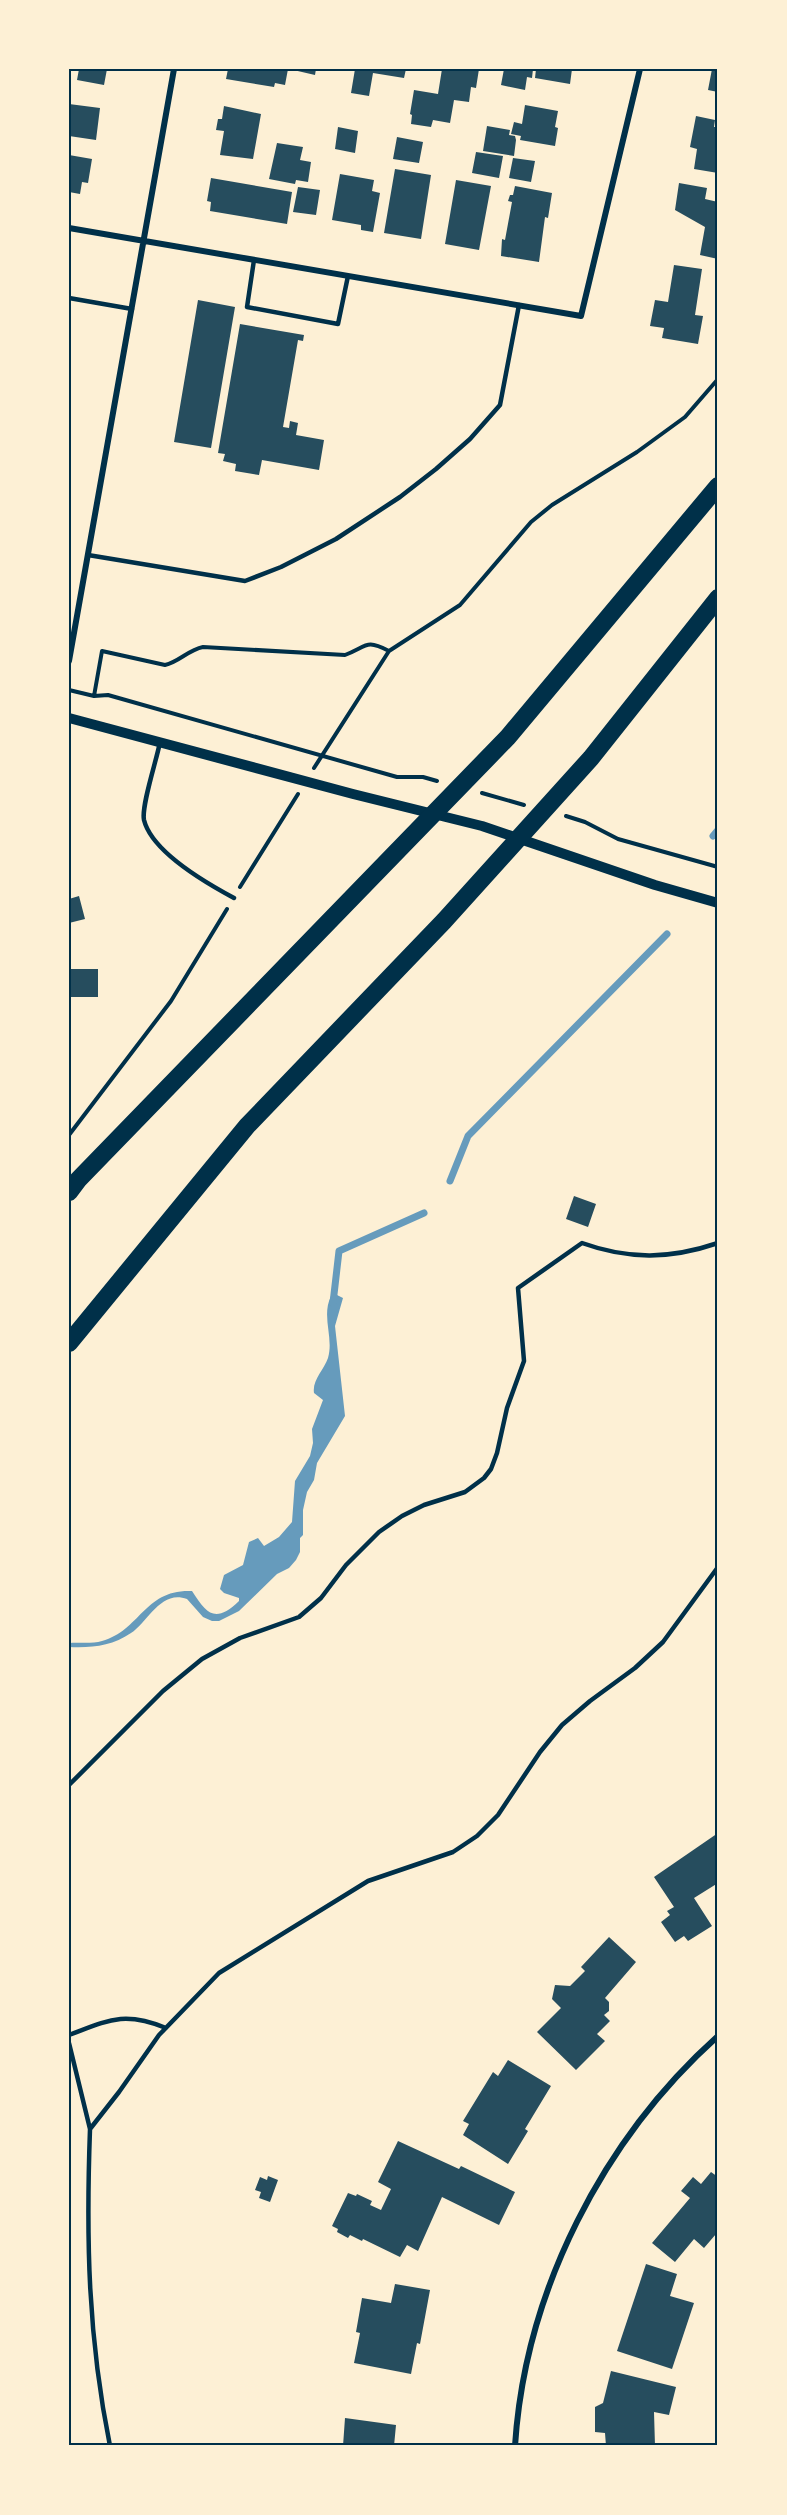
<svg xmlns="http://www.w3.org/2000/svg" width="787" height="2515" font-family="Overpass,sans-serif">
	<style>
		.water { fill: #669bbc }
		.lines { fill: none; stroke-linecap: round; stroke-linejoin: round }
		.stream { stroke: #669bbc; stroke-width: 7 }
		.building { fill: #264d5e }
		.path { stroke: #003049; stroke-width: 4 }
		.service { stroke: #003049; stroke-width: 4.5 }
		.minor { stroke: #003049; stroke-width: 6 }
		.tertiary { stroke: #003049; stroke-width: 10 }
		.motorway { stroke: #003049; stroke-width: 18 }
		.neatline { fill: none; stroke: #003049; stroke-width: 2 }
	</style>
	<rect width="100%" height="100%" fill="#fdf0d5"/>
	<path class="water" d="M337 1295 343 1298 335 1326 345 1416 317 1463 314 1480 307 1492 303 1510V1535L300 1538V1552L296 1560 289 1568 277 1574 239 1611 219 1621H212L203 1617 187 1599C161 1589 148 1622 131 1633 112 1646 92 1648 69 1647V1643C79 1642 92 1644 102 1641 141 1630 144 1589 192 1591 207 1614 215 1624 239 1601V1598L224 1593 220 1589 224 1575 243 1565 249 1542 258 1538 264 1546 279 1537 292 1522 295 1481 310 1456 313 1443 312 1429 323 1400 314 1393C312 1380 324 1370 328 1358 334 1337 321 1317 331 1296Z"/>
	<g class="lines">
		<path class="stream" d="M713 836 718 830
			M450 1181 468 1136 667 934
			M333 1303 339 1251 424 1213"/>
	</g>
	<path class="building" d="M79 69H107L104 85 77 80Z
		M228 69H288L285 85 275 83 274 87 226 79Z
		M289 69H316L315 75Z
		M355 69H406L404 78 373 73 369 96 351 93Z
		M442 69H479L476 88 471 87 469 102 454 100 450 123 433 120 431 127 411 124 412 115 410 114 414 90 438 94Z
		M504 69H533L532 78 527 77 525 90 501 85Z
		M536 69H572L570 84 535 78Z
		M712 69H718V92L708 90Z
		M69 104 100 108 96 140 69 136Z
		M525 105 558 111 555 127 558 128 555 146 520 140 521 136 511 134 514 122 522 124Z
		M224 106 261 114 253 159 220 155 224 131 216 130 218 119H222Z
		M696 116 715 120 714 127H718V173L694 169 697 149 690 147Z
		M487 126 510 130 509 135 515 136 516 140 514 156 483 151Z
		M338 127 358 131 355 153 335 149Z
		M397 137 423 142 419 163 393 159Z
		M277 143 303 147 300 160 311 162 308 182 296 180 295 184 269 179Z
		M476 152 503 156 499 178 472 173Z
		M69 155 92 159 88 183 82 182 80 194 69 192Z
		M513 158 535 161 531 182 509 178Z
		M395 169 431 175 421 239 384 233Z
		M340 174 374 180 372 191 380 193 373 232 361 230V225L332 220Z
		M211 178 292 192 287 224 210 211 211 202 207 201Z
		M456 180 491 186 479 250 445 244Z
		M679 183 707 188 705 199 718 202V259L700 255 705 227 675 210Z
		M515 186 552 193 548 218 545 217 539 262 501 256 502 239 505 240 512 202 508 201 510 195H513Z
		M298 187 320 190 316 215 293 212Z
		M674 265 702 269 695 315 703 316 698 344 662 338 664 328 650 326 655 300 668 302Z
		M198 300 235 307 211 448 174 442Z
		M240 324 304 335 303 341 298 340 283 427 289 428 290 421 298 423 296 435 324 440 319 470 262 460 259 475 235 471 236 464 223 461 225 454 218 453Z
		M79 896 85 919 69 923V899Z
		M71 969H98V997H71Z
		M574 1196 596 1204 588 1227 566 1219Z
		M718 1833V1883L694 1898 712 1926 688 1941 684 1936 675 1942 661 1922 670 1915 667 1911 674 1907 654 1877Z
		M609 1937 636 1962 605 1998 609 2002V2011L604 2015 610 2021 597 2034 605 2041 576 2070 537 2032 561 2008 552 1999 555 1985 570 1986 585 1971 581 1967Z
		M508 2060 551 2086 525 2129 528 2131 508 2164 463 2135 469 2124 463 2121 493 2072 498 2076Z
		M398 2141 459 2169 461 2166 515 2192 499 2225 442 2197 418 2251 407 2245 400 2257 363 2239 362 2241 350 2235 348 2238 337 2232 338 2229 332 2226 348 2193 356 2196 357 2194 372 2201 370 2205 381 2210 391 2189 378 2182Z
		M711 2172 718 2177V2235L716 2234 704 2248 694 2239 675 2262 652 2243 690 2198 681 2191 693 2177 701 2184Z
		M268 2176 278 2180 270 2202 259 2198 261 2192 255 2190 260 2177 267 2180Z
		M646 2264 677 2274 670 2296 694 2303 672 2369 617 2351Z
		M395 2284 430 2290 420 2344 417 2343 411 2374 354 2363 360 2333 356 2332 362 2298 391 2303Z
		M611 2371 676 2387 669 2415 654 2412 655 2446H606L605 2433 595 2432V2407L603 2403Z
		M345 2418 396 2425 394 2446H343Z"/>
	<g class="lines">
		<path class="path" d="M69 690 94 696 108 695 397 777H423L437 781
			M94 696 102 651 165 665C179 662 188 650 203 647L345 655C368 646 365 639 389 651
			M314 768 389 651 460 605 531 522 552 505 637 452 685 417 718 379
			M482 793 524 805
			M566 816 585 822 618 839 718 867
			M240 887 298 794
			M69 1135 171 1001 227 909"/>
		<path class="service" d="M254 260 247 307 338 324 348 276
			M69 298 132 309
			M88 555 245 581 281 567 336 539 400 497 436 469 470 439 500 405 519 305
			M160 742C157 759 141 806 144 820 152 852 206 883 234 898
			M69 1785 163 1691 202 1659 240 1638 299 1617 321 1598 346 1565 379 1532 402 1516 424 1505 465 1492 484 1478 491 1469 497 1453 507 1408 524 1361 518 1288 582 1243C629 1260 671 1259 718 1243
			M69 2035C109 2020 124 2011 166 2028
			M69 2043 90 2129
			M110 2446C88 2337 86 2240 90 2129L119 2092 159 2035 219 1973 368 1881 453 1852 477 1836 498 1815 540 1752 562 1725 590 1701 635 1668 663 1642 718 1567"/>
		<path class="minor" d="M69 228 581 316 640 69
			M69 661 174 69
			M515 2446C525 2291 603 2139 718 2036"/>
		<path class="tertiary" d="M69 718 353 794 482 826 655 885 718 903"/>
		<path class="motorway" d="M69 1192 78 1180 508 737 718 486
			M69 1343 247 1126 444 921 591 758 718 598"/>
	</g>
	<rect width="787" height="2515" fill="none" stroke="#fdf0d5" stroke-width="141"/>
	<rect x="70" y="70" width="646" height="2374" class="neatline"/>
</svg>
